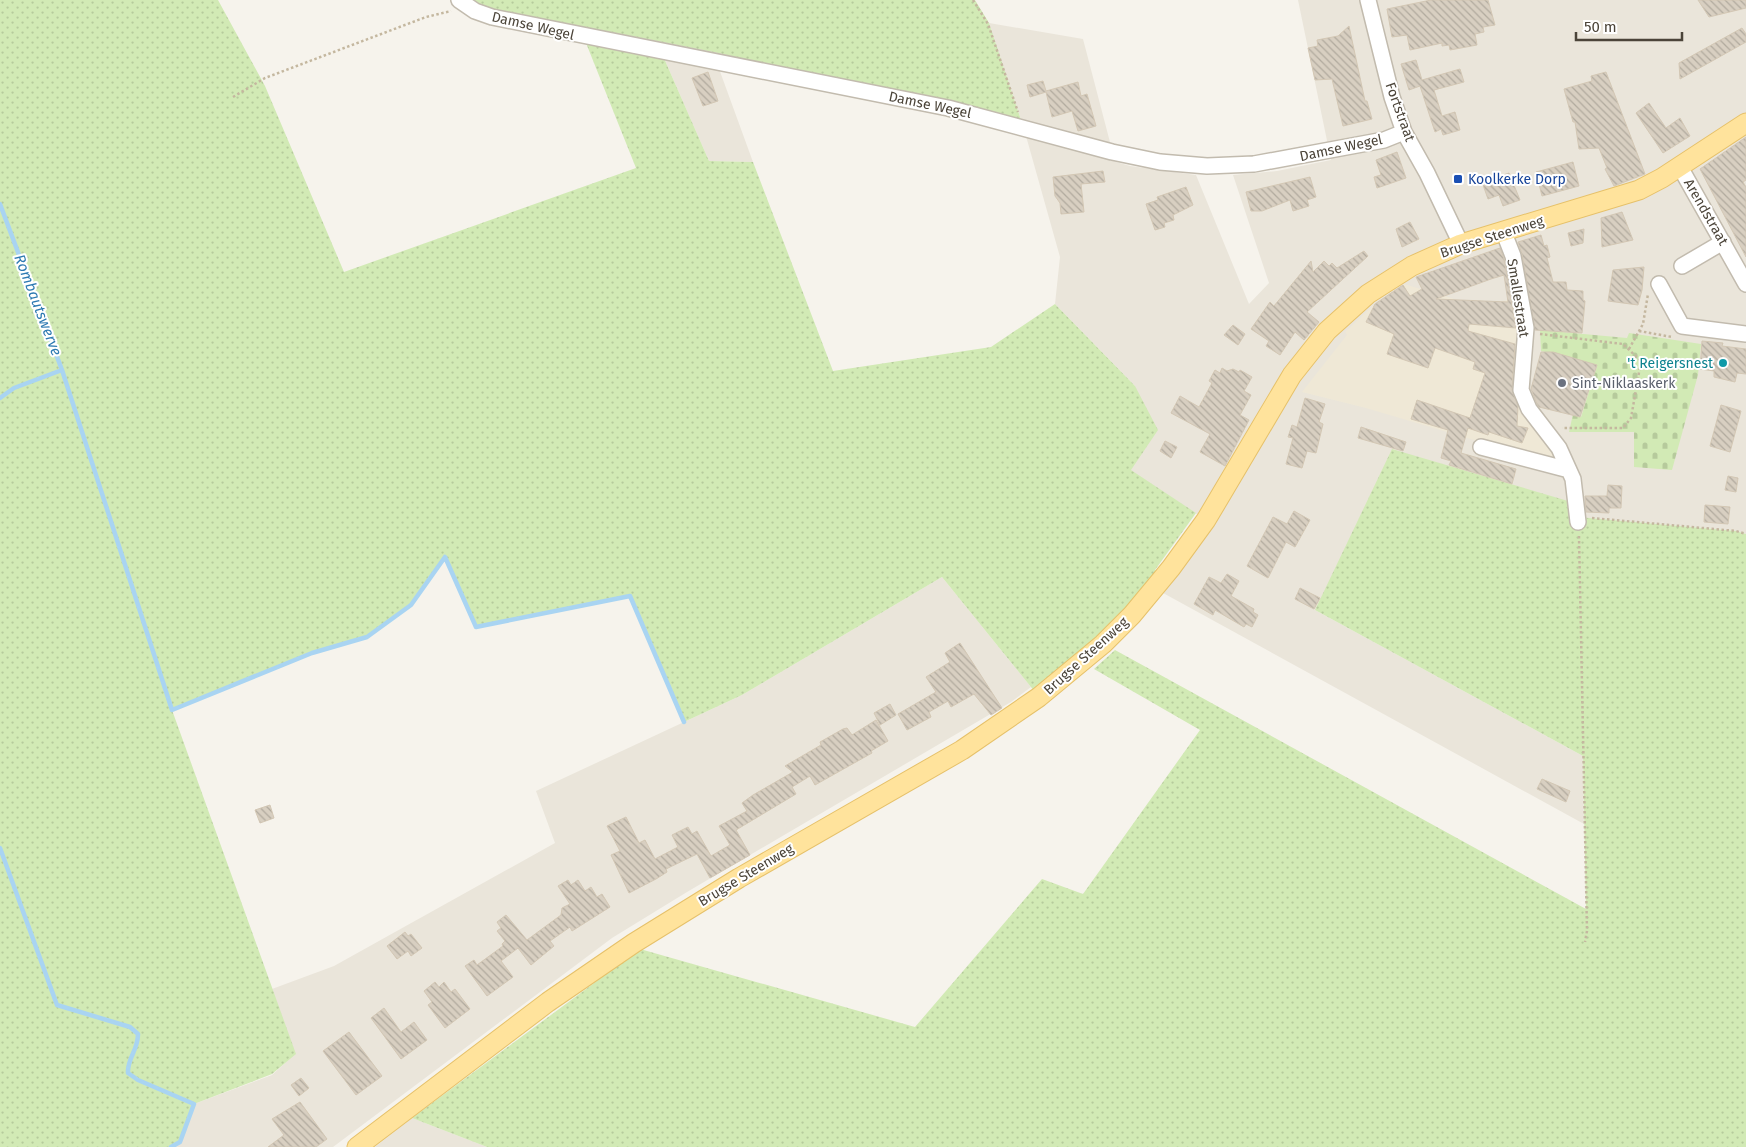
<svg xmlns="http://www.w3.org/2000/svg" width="1746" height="1147" font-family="'Fira Sans',sans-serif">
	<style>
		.residential { fill: #eae5da }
		.education { fill: #efe8d6 }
		.grass { fill: url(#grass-dots) }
		.cemetery { fill: url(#cemetery-stones) }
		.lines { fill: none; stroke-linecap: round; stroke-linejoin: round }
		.stream { stroke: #a9d4f2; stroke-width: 4.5 }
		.building { fill: url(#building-back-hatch); stroke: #d3c7b4; fill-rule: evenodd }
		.minor-casing { stroke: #c2bbae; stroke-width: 18 }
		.major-casing { stroke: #e6c16a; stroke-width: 21 }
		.path { stroke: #c4b79f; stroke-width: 2.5; stroke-dasharray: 2.5 2.5; stroke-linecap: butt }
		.minor { stroke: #fff; stroke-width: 15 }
		.major { stroke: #ffe39c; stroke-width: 19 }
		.transit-dot { fill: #1a4fb4; stroke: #fff; stroke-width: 2 }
		.culture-dot { fill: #0f9aa8; stroke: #fff; stroke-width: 2 }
		.worship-dot { fill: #6b7280; stroke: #fff; stroke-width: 2 }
		.labels { text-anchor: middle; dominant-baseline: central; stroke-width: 4; stroke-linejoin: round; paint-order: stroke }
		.street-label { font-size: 14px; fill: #4b4439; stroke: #fff }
		.transit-label { font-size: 14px; fill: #164399; stroke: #fff; text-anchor: start }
		.culture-label { font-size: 14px; fill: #0d838f; stroke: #fff; text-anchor: end }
		.worship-label { font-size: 14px; fill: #5b616d; stroke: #fff; text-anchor: start }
		.water-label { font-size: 15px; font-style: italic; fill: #2e7ab2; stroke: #fff }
	</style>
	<defs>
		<pattern id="grass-dots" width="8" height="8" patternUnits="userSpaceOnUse" patternTransform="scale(1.25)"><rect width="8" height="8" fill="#d2eab5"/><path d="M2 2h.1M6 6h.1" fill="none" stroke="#b6ca9c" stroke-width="1.8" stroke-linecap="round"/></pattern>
		<pattern id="cemetery-stones" width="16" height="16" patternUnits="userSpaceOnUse" patternTransform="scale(1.25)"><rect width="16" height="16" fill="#d2eab5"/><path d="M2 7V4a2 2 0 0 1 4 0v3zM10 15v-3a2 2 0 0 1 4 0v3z" fill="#b6ca9c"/></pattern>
		<pattern id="building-back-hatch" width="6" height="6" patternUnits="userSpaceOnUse" patternTransform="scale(1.25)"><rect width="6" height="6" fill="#d8cfc1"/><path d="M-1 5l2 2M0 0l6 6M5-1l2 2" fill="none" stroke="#b1aa9e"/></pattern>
	</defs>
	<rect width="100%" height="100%" fill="#f6f3ec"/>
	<path class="residential" d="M1298 0H1746V534L1736 531 1578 517 1315 610 1583 756 1584 824 1154 588 1206 520 1130 470 1135 386 1055 304 1060 257 1026 136 1130 166 1196 175 1249 304 1269 283 1233 175 1277 171 1331 160Z
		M989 23 1083 39 1111 146 1021 120Z
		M663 56 718 66 753 162 709 161Z
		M942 577 1031 687 1011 702 687 892 612 938 333 1147H171L180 1142 194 1104 272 1075 295 1054 272 989 334 966 555 843 536 791 742 695Z
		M412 1118 487 1147H375Z"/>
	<path class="education" d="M1404 284 1474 305 1516 299 1518 332H1520L1515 394 1517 401 1524 414 1545 437 1561 466 1366 408 1302 392 1347 335 1345 332 1374 305Z"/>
	<path class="grass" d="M0 0H218L265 86 344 272 636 168 586 43 663 56 709 161 753 162 833 371 991 347 1055 304 1135 386 1158 430 1131 470 1196 513 1155 570 1158 573 1126 611 1035 692 942 577 742 695 684 722 630 596 476 627 445 557 411 605 367 637 312 653 172 710 296 1054 272 1074 194 1104 180 1142 171 1147H0Z
		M464 0H975L989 23 1021 120 718 53 611 32 582 30 493 13Z
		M1392 449 1568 501 1578 517 1736 531 1746 534V1147H487L412 1118 640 949 915 1027 1042 879 1083 894 1200 730 1094 669 1115 650 1586 909 1583 756 1315 610Z"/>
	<path class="cemetery" d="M1540 330 1627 338 1629 333 1701 344 1698 375 1672 470 1634 467V432H1569L1573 414 1581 417 1597 366 1541 351Z"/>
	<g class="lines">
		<path class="stream" d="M0 204 62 370 172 710 312 653 367 637 411 605 445 557 476 627 630 596 684 722
			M0 398 14 388 62 370
			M0 848 57 1005 130 1027 138 1034C138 1051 127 1058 128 1073L138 1080 194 1104 180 1142 171 1147"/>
	</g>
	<path class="building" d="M1431 0H1488L1495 25 1483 27 1484 32 1475 34 1477 45 1450 50 1449 45 1442 46V43L1410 50 1407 35 1392 37 1387 9Z
		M1698 0H1746V8L1709 17Z
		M1349 26 1365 101H1367L1372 119 1343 126 1332 79 1315 80 1308 48 1318 46 1317 40 1338 36Z
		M1742 28 1746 34V42L1680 79 1679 63Z
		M1416 60 1422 80 1460 69 1464 82 1434 90 1442 116 1455 112 1460 130 1443 135 1441 129 1435 132 1420 86 1409 90 1401 64Z
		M708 72 718 101 703 106 692 78Z
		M1606 72 1645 174 1614 186 1605 169 1607 168 1599 148 1579 149 1575 122H1573L1564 89 1592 81 1591 76Z
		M1043 81 1046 91 1078 82 1081 96 1087 94 1096 126 1078 131 1072 111 1052 117 1046 92 1030 97 1027 85Z
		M1649 103 1666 128 1680 118 1690 136 1663 153 1636 113Z
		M1746 137V180L1743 182 1746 187V257L1700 169Z
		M1397 152 1406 178 1377 188 1374 177 1381 175 1376 160Z
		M1573 162 1579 186 1542 196 1536 172Z
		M1103 171 1105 182 1081 184 1084 212 1061 214 1060 203 1055 196 1053 177Z
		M1509 173 1520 200 1503 206 1499 195 1488 199 1482 182Z
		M1310 177 1316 197 1307 200 1309 206 1293 211 1290 200 1262 211H1251L1246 192Z
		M1186 187 1193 205 1173 215 1174 220 1164 223 1165 227 1155 230 1146 204 1158 200 1157 197Z
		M1622 212 1633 240 1602 247 1601 218Z
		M1410 222 1419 239 1402 247 1396 229Z
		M1584 229 1583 243 1571 246 1568 233Z
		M1541 235 1544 246 1547 245 1550 257 1547 258 1553 282H1566L1567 290 1583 291V300L1585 301 1582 333 1535 330 1522 254 1518 242Z
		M1500 248 1504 259 1516 328 1469 324 1468 331 1515 344 1512 390 1518 406 1517 426 1528 428 1522 443 1489 432 1488 435 1468 428 1461 453 1516 469 1512 484 1449 465 1451 461 1441 458 1448 430 1411 419 1417 400 1470 418 1485 373 1473 369 1475 362 1435 348 1428 368 1387 354 1394 334 1366 322 1375 304 1403 285 1410 296 1422 289 1416 277ZM1504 275 1508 302 1436 299 1491 279Z
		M1364 251 1368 256 1307 312 1319 322 1304 340 1295 332 1280 355 1266 346 1269 341 1251 329 1270 302 1274 306 1311 261 1313 272 1324 261 1329 266 1332 263 1337 268Z
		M1644 267 1642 290 1638 305 1608 301 1613 270Z
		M1233 325 1245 334 1238 345 1224 335Z
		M1702 341 1723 343 1722 346 1746 349V374L1737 373 1735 382 1714 377V371L1700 369Z
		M1541 352H1553L1597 365 1580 417 1539 407 1537 404 1531 389Z
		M1222 368 1227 371 1233 369 1239 372 1240 370 1252 377 1244 391 1251 395 1240 415 1249 420 1225 466 1200 452 1210 434 1171 413 1180 396 1199 407 1212 383 1209 381 1215 370 1220 373Z
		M1305 398 1325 404 1319 422 1323 424 1316 453 1307 451 1302 468 1286 464 1293 438 1288 437 1292 425 1297 427Z
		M1721 405 1741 411 1730 452 1710 446Z
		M1361 427 1406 442 1403 451 1358 438Z
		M1165 441 1177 447 1171 458 1160 451Z
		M1728 476 1738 478 1736 492 1725 490Z
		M1608 485 1622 486 1621 508H1609V513L1586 512 1585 496H1607Z
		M1705 505 1730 507 1728 524 1704 522Z
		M1294 511 1310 520 1295 547 1286 542 1268 578 1247 566 1273 517 1287 524Z
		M1227 574 1239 581 1231 596 1254 609 1253 612 1258 615 1252 627 1246 624 1244 627 1215 610 1213 615 1194 604 1209 577 1221 583Z
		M1300 588 1320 598 1314 609 1295 599Z
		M960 643 1002 708 991 715 974 694 951 707 948 701 929 712 931 717 907 730 898 714 936 692 926 677 950 662 945 653Z
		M890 704 896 715 880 725 874 713Z
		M876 720 888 741 871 751 872 753 815 785 810 776 792 787 796 794 736 830 750 855 710 878 697 854 666 869 667 872 656 879 629 893 611 855 620 851 607 826 626 817 639 843 645 840 655 859 678 847 672 835 688 827 692 834 697 831 711 856 730 845 719 826 747 811 742 803 753 795 793 772 785 766 821 745 820 742 843 729 847 728 852 735Z
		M1542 779 1570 791 1566 802 1537 789Z
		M270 805 274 818 260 823 255 810Z
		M568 880 571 885 578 880 585 891 591 887 597 897 602 894 610 907 572 931 570 927 550 941 554 946 531 965 518 948 501 961 513 977 487 996 465 966 474 960 477 965 503 946 502 944 505 941 497 931 501 928 497 922 506 915 527 940 561 915 562 908 570 904 558 886Z
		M405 932 408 936 411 934 422 948 411 956 408 951 397 959 387 946Z
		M435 982 439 987 444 982 451 992 455 989 470 1009 445 1028 428 1005 432 1002 424 991Z
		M384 1008 401 1032 414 1022 427 1040 401 1059 371 1018Z
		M349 1032 382 1076 356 1095 323 1051Z
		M301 1078 309 1088 299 1096 291 1085Z
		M300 1102 327 1139 316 1147H268L284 1135 272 1119Z"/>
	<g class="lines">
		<defs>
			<path id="minor" d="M459 0 475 11 492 17 948 108 1112 152 1160 162 1207 166 1254 164 1384 140 1404 132
				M1368 0 1392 97 1404 132 1427 173 1461 244
				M1680 167 1746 284
				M1504 233 1513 256 1526 328 1521 390 1529 409 1559 448 1573 479 1578 522
				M1682 266 1723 242
				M1659 284 1682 326 1746 334
				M1481 447 1569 470"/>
			<path id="major" d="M357 1147 548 1002 634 943 739 878 962 750 1039 697 1103 644 1132 615 1171 568 1206 520 1292 375 1327 331 1368 294 1412 266 1461 244 1639 190 1662 178 1746 123"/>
		</defs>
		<use href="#minor" class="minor-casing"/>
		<use href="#major" class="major-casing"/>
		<path class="path" d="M973 0 988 24 1018 112
			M233 97 265 78 426 17 451 11
			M1639 331 1672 337
			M1540 334 1623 344 1641 361 1631 418 1623 428H1562
			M1629 349 1643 324 1648 294
			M1592 518 1736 531 1746 534
			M1579 536 1587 931 1585 942"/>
		<use href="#minor" class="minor"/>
		<use href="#major" class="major"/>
	</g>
	<rect class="transit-dot" x="1453" y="174" width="10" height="10" rx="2.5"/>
	<circle class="culture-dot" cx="1723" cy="363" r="5"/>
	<circle class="worship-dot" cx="1562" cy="383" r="5"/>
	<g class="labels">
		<g class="street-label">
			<text transform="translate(533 26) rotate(13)">Damse Wegel</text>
			<text transform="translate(930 105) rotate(12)">Damse Wegel</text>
			<text transform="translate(1400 112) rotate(70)">Fortstraat</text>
			<text transform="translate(1341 148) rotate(-12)">Damse Wegel</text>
			<text transform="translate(1706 212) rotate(60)">Arendstraat</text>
			<text transform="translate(1492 237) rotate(-18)">Brugse Steenweg</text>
			<text transform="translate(1518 298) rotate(81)">Smallestraat</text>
			<text transform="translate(1086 656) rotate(-42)">Brugse Steenweg</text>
			<text transform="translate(746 875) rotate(-31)">Brugse Steenweg</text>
		</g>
		<g class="transit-label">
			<text x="1468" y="179">Koolkerke Dorp</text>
		</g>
		<g class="culture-label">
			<text x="1713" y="363">'t Reigersnest</text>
		</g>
		<g class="worship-label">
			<text x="1572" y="383">Sint-Niklaaskerk</text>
		</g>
		<g class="water-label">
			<text transform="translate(38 305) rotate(69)">Rombautswerve</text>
		</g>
	</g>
	<path d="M1576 32v8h106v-8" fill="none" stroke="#4b4439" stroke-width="2.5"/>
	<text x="1584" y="32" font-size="15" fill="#4b4439" stroke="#ffffff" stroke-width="4" paint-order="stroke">50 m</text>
</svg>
